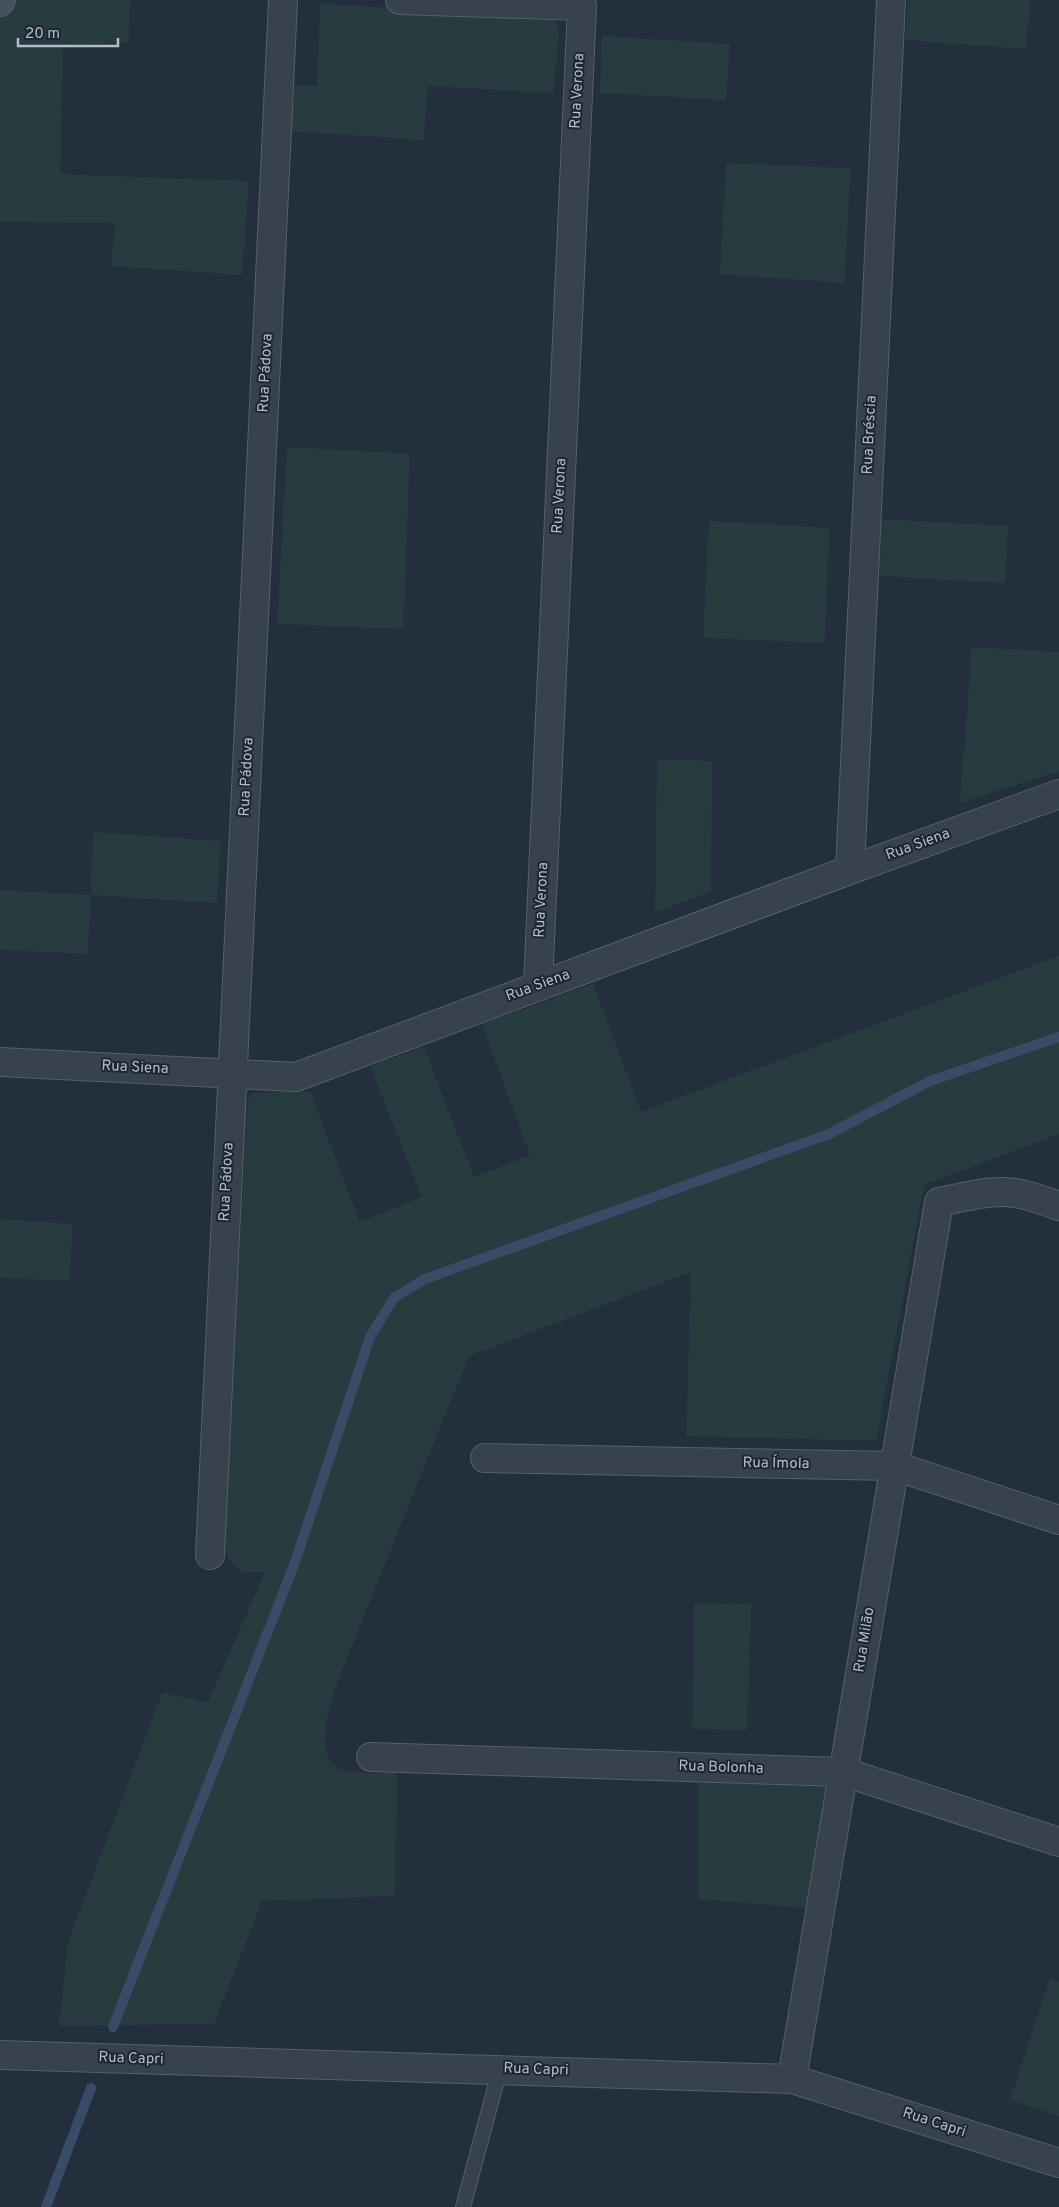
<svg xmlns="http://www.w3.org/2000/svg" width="1059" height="2207" font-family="Overpass,sans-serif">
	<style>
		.green { fill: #263c3f }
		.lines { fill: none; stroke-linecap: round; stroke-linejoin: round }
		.stream { stroke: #394c67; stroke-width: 10 }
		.lane-casing { stroke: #565f6c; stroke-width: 16 }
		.street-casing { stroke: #565f6c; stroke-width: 30 }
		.secondary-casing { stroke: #565f6c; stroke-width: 30 }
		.lane { stroke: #38414e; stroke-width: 14 }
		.street { stroke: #38414e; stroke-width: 28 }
		.secondary { stroke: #465061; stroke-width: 28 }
		.labels { text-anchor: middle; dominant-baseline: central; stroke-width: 4; stroke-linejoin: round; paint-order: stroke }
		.street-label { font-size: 15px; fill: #b4bcc9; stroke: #1d2633 }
	</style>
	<rect width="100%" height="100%" fill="#242f3e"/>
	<path class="green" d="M4 0H130L129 43 63 45 60 174 249 181 242 275 111 266 115 223 0 222V7Z
		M908 0H1030L1026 49 905 40Z
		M320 4 554 16 559 35 553 93 428 86 424 140 291 131 295 86H317Z
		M602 36 730 44 726 100 600 93Z
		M726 163 851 168 844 283 720 274Z
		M287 447 410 454 403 629 277 624Z
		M881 519 1008 526 1005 583 880 576Z
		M709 521 829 528 825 643 703 638Z
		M972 647 1059 652V771L960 803Z
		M657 759 712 761 711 892 655 912Z
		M93 832 221 841 217 903 91 895 88 954 0 950V890L91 895Z
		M1059 956V1134L924 1185 876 1441 686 1436 691 1272 469 1356 334 1691C326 1722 309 1770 359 1773 371 1774 385 1773 397 1772L395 1896 262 1901 214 2024 59 2026 68 1942 162 1693 208 1702 265 1572H242L228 1559 224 1544 246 1129 248 1099 253 1093 310 1091 360 1222 422 1197 370 1066 424 1047 474 1177 530 1155 482 1024 593 984 641 1112Z
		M0 1219 73 1224 69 1281 0 1278Z
		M694 1603 751 1604 747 1730 692 1729Z
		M698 1774 827 1782 806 1908 698 1899Z
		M1050 1979 1059 1981V2116L1010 2100Z"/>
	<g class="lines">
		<path class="stream" d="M113 2027 294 1565 370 1337 394 1298 425 1279 829 1134 930 1081 1059 1037
			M46 2207 91 2088"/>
		<defs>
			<path id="lane" d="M463 2207 500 2069"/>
			<path id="street" d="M400 0 582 6 538 985
				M850 870 891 0
				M0 1062 296 1077 850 870 1059 794
				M485 1458 895 1466 1059 1520
				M210 1555 283 0
				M371 1757 844 1772 1059 1842
				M0 2055 792 2079 1059 2163
				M792 2079 939 1202C960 1198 984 1191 1005 1192 1024 1193 1042 1200 1059 1206"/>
			<path id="secondary" d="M0 2 1 0"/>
		</defs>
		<use href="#lane" class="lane-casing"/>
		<use href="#street" class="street-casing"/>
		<use href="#secondary" class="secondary-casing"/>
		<use href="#lane" class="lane"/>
		<use href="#street" class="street"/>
		<use href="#secondary" class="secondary"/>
	</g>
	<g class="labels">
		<g class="street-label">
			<text transform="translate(578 91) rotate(-87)">Rua Verona</text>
			<text transform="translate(266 373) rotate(-87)">Rua Pádova</text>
			<text transform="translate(870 435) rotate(-87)">Rua Bréscia</text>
			<text transform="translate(560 496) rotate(-87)">Rua Verona</text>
			<text transform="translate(247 777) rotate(-87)">Rua Pádova</text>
			<text transform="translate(918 845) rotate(-20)">Rua Siena</text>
			<text transform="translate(542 900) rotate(-87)">Rua Verona</text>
			<text transform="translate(538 986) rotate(-20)">Rua Siena</text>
			<text transform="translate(135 1068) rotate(3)">Rua Siena</text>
			<text transform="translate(227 1182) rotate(-87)">Rua Pádova</text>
			<text transform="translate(776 1464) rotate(1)">Rua Ímola</text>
			<text transform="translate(865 1640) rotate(-81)">Rua Milão</text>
			<text transform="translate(721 1768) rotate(2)">Rua Bolonha</text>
			<text transform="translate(131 2059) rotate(2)">Rua Capri</text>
			<text transform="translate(536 2070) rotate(2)">Rua Capri</text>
			<text transform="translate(934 2123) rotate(18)">Rua Capri</text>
		</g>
	</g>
	<path d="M18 38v8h100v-8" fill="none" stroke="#b4bcc9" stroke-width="2.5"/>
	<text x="25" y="38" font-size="15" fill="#b4bcc9" stroke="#1d2633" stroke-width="4" paint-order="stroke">20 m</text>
</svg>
